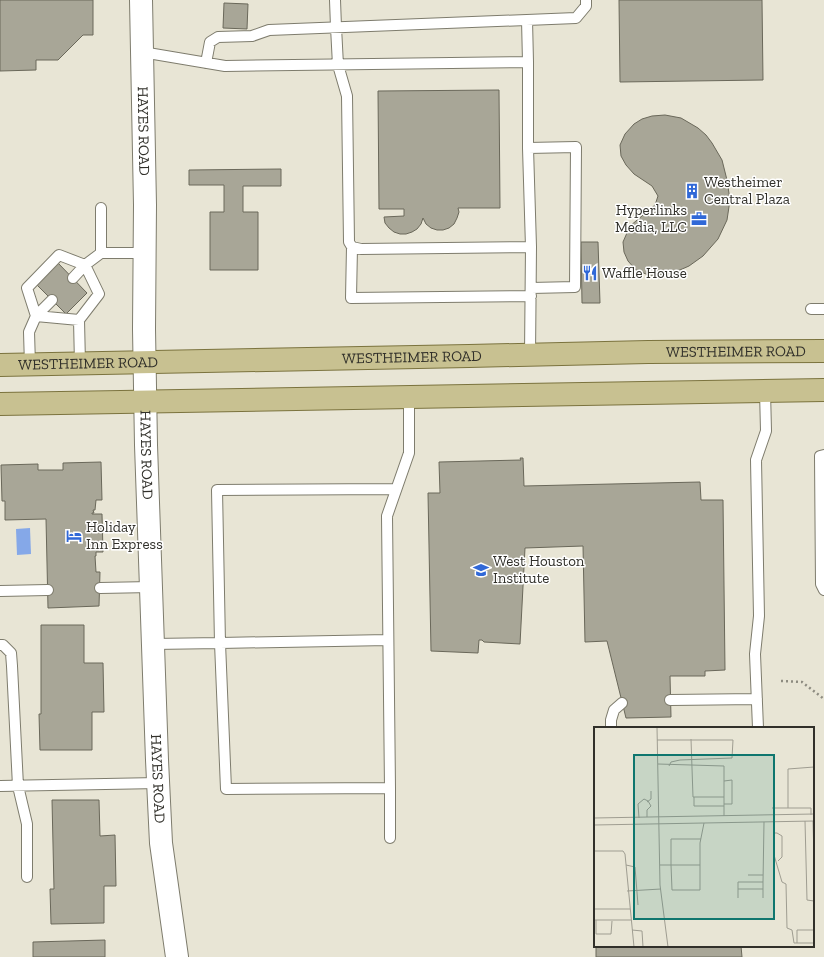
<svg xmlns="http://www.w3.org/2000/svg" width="824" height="957" font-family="'Zilla Slab',serif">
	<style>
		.water { fill: #85a8e8 }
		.building { fill: #a8a697; stroke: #6a685a }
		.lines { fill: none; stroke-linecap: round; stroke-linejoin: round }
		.service-casing { stroke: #7e7c6d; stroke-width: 12 }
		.tertiary-casing { stroke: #7e7c6d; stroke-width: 24 }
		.primary-casing { stroke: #7b733e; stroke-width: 24 }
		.path { stroke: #8d8b80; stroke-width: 2.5; stroke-dasharray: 2 3; stroke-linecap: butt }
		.service { stroke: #fff; stroke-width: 10 }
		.tertiary { stroke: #fff; stroke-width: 22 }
		.primary { stroke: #c8c191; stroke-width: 22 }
		.labels { text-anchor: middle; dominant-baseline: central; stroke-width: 3; stroke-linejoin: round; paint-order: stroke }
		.street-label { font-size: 15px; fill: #31302a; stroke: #fff }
		.poi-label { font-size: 15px; fill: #31302a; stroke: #fff; text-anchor: start }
		.inset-road { fill: none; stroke: #9f9d91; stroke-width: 1 }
		.view { fill: #0f766e; fill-opacity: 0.15; stroke: #0f766e; stroke-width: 2 }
		.inset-edge { fill: none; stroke: #31302a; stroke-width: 2 }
	</style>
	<rect width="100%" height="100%" fill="#e8e5d5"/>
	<path class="water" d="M30 528 31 554 17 555 16 529Z"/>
	<path class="building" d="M0 0H93V35H83L58 60H36V70L0 71Z
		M619 0H762L763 80 620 82Z
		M224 3 248 4 247 29 223 28Z
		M499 90 500 208H458L459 212 457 218 454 224 449 228 443 230H437L431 228 426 224 423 218 421 224 417 229 412 232 406 234H400L394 232 389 228 385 223 384 217 404 216V209H379L378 91Z
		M665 115 681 118 698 128 706 135 712 143 722 160 727 180 730 200 727 220 718 239 703 256 689 266 673 273 651 276 636 270 628 261 624 252 623 242 630 226 655 205 658 196 652 186 634 174 626 165 621 156 620 145 625 134 634 124 642 119 652 116Z
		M281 169V186H243V212H258V270H210V212H224V185H189V170Z
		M581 242H598L600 303H582Z
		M58 263 87 293 66 314 37 285Z
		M520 458H523L524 486 700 482 701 500H723L725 670 705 671V676H670L671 717 626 718 607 641 585 642 583 546 525 548 520 644 484 642 482 640H479L478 653 431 651 428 493H440L439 462 521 460Z
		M101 462 102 500H96L95 510H93L94 513H92V514H102L103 552H96V556H95L96 572H100L99 606 48 608 46 519 5 520V501H2L1 465 38 464V470H63V463Z
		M41 625H84V663H103L104 712H92V750H40L39 714H41Z
		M52 800H99L100 836 115 835 116 886H104V923L51 924 50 889H54Z
		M105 940V957H33V942Z
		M596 946H741L742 957H596Z"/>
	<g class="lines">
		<defs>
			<path id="service" d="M335 0 336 27 338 65 347 96 349 242 352 247 361 249 531 247
				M527 20 528 62
				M142 52 225 66 528 62V148L531 247 530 355
				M206 63 210 42 218 37 252 36 269 30 576 18 586 6V0
				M528 148 576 147 575 287 531 288
				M352 247 351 298 531 296
				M101 253H145
				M73 278 85 265 101 253V208
				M811 309H824
				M36 316 79 320
				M36 316 52 300
				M30 365 29 332 36 316 27 288 59 255 85 265 99 294 79 320 80 364
				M824 455 820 456 821 584 824 590
				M100 588 151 587
				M0 591 48 590
				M388 640 220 643 217 490 396 489
				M153 644 220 643 226 789 390 788 387 516 409 453V397
				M0 645H3L11 653 12 666 18 786 27 824V877
				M670 700 757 699
				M611 728V720L614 710 622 703
				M758 728 755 654 759 616 756 460 766 431 765 391
				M0 786 158 783
				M390 788V838"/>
			<g id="tertiary">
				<path id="s1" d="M141 0 145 205 144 329 146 445 157 760 161 843 177 957"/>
			</g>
			<g id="primary">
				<path id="s2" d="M0 365 469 356 648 352 824 351"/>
				<path d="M0 404 824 390"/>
			</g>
		</defs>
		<use href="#service" class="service-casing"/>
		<use href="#tertiary" class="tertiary-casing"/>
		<use href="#primary" class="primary-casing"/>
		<path class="path" d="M781 681 802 682 824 699"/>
		<use href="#service" class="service"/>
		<use href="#tertiary" class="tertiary"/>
		<use href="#primary" class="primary"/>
	</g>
	<defs>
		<symbol id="building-bare" viewBox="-9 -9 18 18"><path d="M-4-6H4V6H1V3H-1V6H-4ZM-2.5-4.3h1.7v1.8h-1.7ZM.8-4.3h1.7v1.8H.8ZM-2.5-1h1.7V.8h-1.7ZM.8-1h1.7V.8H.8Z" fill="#3068d7" stroke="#fff" stroke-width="2.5" paint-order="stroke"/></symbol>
		<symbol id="office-bare" viewBox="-9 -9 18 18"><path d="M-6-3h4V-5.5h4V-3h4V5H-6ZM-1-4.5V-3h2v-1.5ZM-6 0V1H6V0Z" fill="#3068d7" stroke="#fff" stroke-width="2.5" paint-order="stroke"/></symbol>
		<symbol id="restaurant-bare" viewBox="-9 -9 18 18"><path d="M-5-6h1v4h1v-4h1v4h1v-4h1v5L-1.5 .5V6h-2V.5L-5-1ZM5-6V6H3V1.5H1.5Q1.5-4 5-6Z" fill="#3068d7" stroke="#fff" stroke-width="2.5" paint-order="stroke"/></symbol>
		<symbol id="hotel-bare" viewBox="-9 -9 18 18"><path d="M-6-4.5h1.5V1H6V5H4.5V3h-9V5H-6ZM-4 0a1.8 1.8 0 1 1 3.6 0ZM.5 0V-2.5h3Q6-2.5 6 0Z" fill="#3068d7" stroke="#fff" stroke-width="2.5" paint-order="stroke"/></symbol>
		<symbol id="university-bare" viewBox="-9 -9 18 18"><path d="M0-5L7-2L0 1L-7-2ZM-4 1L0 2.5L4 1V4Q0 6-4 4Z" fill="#3068d7" stroke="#fff" stroke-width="2.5" paint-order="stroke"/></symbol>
	</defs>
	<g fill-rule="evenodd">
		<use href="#building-bare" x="681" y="180" width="22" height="22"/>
		<use href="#office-bare" x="688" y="208" width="22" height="22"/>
		<use href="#restaurant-bare" x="579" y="262" width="22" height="22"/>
		<use href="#hotel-bare" x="63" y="525" width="22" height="22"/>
		<use href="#university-bare" x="470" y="559" width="22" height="22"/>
	</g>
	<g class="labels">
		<g class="street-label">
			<text stroke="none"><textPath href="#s1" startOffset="131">HAYES ROAD</textPath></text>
			<text stroke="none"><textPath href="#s2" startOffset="736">WESTHEIMER ROAD</textPath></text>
			<text stroke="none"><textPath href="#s2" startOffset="412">WESTHEIMER ROAD</textPath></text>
			<text stroke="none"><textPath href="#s2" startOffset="88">WESTHEIMER ROAD</textPath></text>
			<text stroke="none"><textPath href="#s1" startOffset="455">HAYES ROAD</textPath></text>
			<text stroke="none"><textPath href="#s1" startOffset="779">HAYES ROAD</textPath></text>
		</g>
		<g class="poi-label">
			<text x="704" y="182">Westheimer<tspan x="704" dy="17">Central Plaza</tspan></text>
			<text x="687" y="210" text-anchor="end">Hyperlinks<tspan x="687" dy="17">Media, LLC</tspan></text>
			<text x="602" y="273">Waffle House</text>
			<text x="86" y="527">Holiday<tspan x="86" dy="17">Inn Express</tspan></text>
			<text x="493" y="561">West Houston<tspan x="493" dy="17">Institute</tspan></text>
		</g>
	</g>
	<g transform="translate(594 727)">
		<rect width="220" height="220" fill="#e8e5d5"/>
		<path class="inset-road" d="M63 0 66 158 74 220M97 12 99 70H130M63 13H139L138 31 86 33 77 35 75 39M64 37 130 39V89M130 54 138 53V77H130M100 70V79H130M53 75 57 72V64M178 81H217V88M194 81V42L220 40M53 90V83L57 79 54 74M0 91 220 87M45 91 44 77 50 72 54 74M211 94 213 173 220 174M219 94 220 131M0 98 220 94M0 124H29L31 127 40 220M184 134 188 130V109L183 106H180V128L188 155 192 157 193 201 198 203 200 216H220M32 138 41 140 44 178M66 138H77L78 163H106V116L110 96M106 138H77V112H107M154 148H169M144 162H169M33 164 67 162M144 171V155H169L170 95M169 171V155M0 182H36M0 193H37M2 193V207H17L18 194M38 203 48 204 49 220M203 216V203H219M220 216V202"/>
		<path class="view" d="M40 28H180V192H40Z"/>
		<rect width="220" height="220" class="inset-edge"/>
	</g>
</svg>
